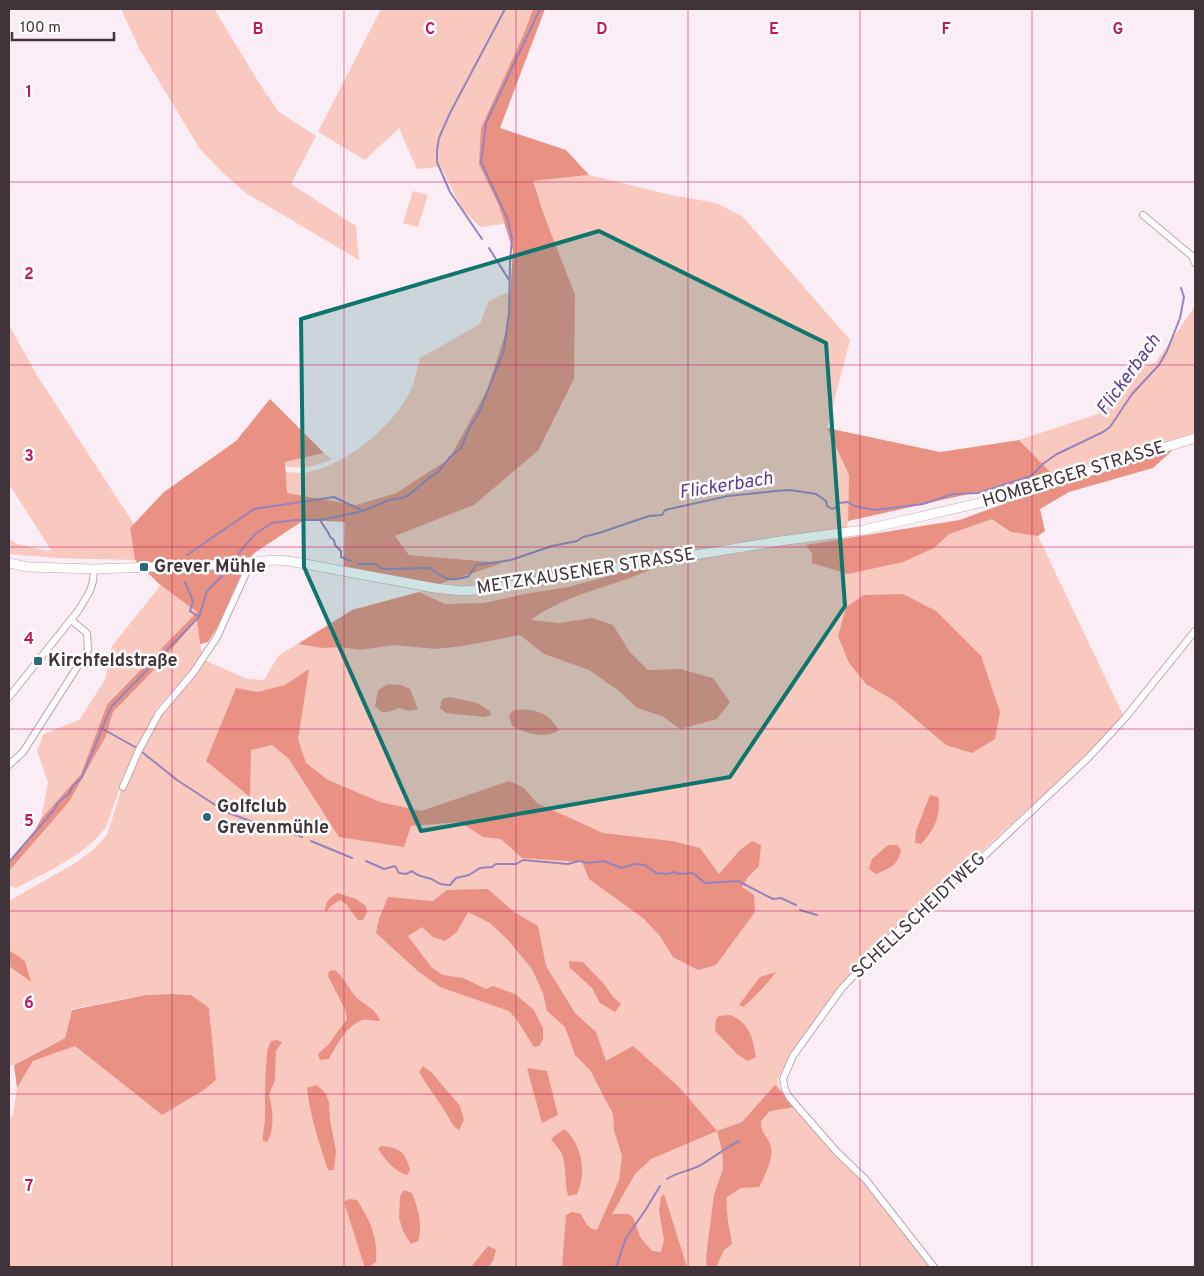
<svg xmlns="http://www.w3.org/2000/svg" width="1204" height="1276" font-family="Overpass,sans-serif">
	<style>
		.green { fill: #f9c8bf }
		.forest { fill: #e99283 }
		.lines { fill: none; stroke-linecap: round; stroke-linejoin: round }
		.stream { stroke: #9884bc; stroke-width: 2 }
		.street-casing { stroke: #c3a3b4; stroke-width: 8 }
		.secondary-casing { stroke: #c3a3b4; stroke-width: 10 }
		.street { stroke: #fff; stroke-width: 6 }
		.secondary { stroke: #fff; stroke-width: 9 }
		.marked { fill: #0f766e; fill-opacity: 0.2; stroke: #0f766e; stroke-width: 4; stroke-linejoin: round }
		.grid { fill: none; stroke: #c2185b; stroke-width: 1; stroke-opacity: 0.55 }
		.poi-dot { fill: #2d6880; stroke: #fff; stroke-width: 2 }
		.labels { text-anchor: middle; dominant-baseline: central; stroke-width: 5; stroke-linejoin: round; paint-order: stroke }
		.street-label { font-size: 18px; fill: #40333a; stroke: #fff }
		.poi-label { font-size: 18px; font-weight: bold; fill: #40333a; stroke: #fff; text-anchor: start }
		.water-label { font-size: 19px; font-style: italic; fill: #5e3c94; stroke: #fff }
		.grid-label { font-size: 16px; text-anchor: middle; font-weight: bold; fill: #c2185b; stroke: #fff; stroke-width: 5; stroke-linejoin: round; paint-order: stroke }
	</style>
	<rect width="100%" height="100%" fill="#fbedf5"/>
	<path class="green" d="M121 9H214L261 86 279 112 316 136 291 184 356 226 359 260 246 193 224 174 200 149 140 50Z
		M381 9H533L525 31 481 128 504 224 480 227 462 209 441 167 417 169 399 128 365 160 318 132Z
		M589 175 671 195 716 203 743 217 850 340 827 428 849 475 848 521 846 538 959 520 1026 498 1038 536 1123 715 1088 754 866 957C833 995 801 1036 777 1080L779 1087 796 1110 834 1154 864 1184 931 1267H9V1119L13 1115 17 1088 33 1061 75 1046 162 1115 204 1090 216 1080 209 1009 191 995 173 994 145 995 72 1009 65 1038 9 1067V966L30 981 25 961 9 950V901L72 865 93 850 107 835 126 775 144 735 125 774 106 827C85 856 47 871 17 888L9 886V871L69 802 106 736 113 712 152 672 198 620 200 644 203 656 155 711 149 725 156 712 202 659 247 679 264 680 278 656 352 610 419 592 502 563 409 555 394 536 474 505 538 451 574 379 544 215 533 181Z
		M413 191 428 195 418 227 403 223Z
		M510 291 508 322 487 390 449 459 396 493 356 505 287 493 285 472C293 472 302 474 309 472 347 464 392 427 410 392 415 382 417 369 420 358L480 324 489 301Z
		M1195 306V433L1057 475 1050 472 1019 440 1101 413 1118 378 1156 362Z
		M9 325 38 377 134 524 130 528 135 560 57 558 9 554V539L17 544 47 551 51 550 9 484Z
		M324 453 332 459C316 466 303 470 285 466V462Z
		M161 585 197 612 107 703 81 774 41 819 48 782 37 751 44 734 79 720 105 680 112 646Z"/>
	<path class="forest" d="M533 9H545L500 128 566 150 589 175 533 181 544 215 575 295 574 379 538 451 474 505 395 536 409 555 503 563 437 585 344 566 345 522 304 520 253 554 237 586 231 605 208 642 200 644 197 620 152 672 113 712 106 736 69 802 9 871V862L31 838 41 819 81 774 107 704 197 612 158 583 135 560 130 528 164 492 236 441 270 399 324 453 285 462 287 493 356 505 396 493 449 459 487 390 508 324 513 251 499 206 479 164 481 128 525 31Z
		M827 428 940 452 1019 440 1050 472 1041 478 848 521 849 475Z
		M1175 448 1153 468 1069 492 1040 509 1045 531 1038 536 1011 532 992 519 949 534 934 548 903 562 848 574 812 563V554L806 545 960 520 1062 482Z
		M631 570H650C611 587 566 594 531 620L559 623 592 618 613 625 629 651 648 670 680 669 713 678 730 702 717 719 680 729 662 716 637 708 619 691 589 670 544 654 520 635 463 646 436 649 394 645 360 650 340 647 323 648 298 644 352 610 419 592 445 604 484 603 524 594 568 587Z
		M903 594 936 611 981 656 1000 712 995 739 972 753 946 745 893 700 866 684 849 663 838 636 846 607 864 595Z
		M309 669 298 739 306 763 328 780 380 802 421 811 509 781 523 787 537 803 603 833 672 841 700 848 719 874 740 850 752 841 761 845 759 866 748 877 742 887 754 895 755 912 716 965 698 970 673 957 660 936 643 918 589 879 582 862 522 858 501 839 483 837 460 822 411 826 404 847 339 837 289 759 272 745 251 750 250 797 206 761 236 688 258 692 285 685Z
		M388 684 401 685 410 689 418 709 409 711 399 708 388 712H381L375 706 378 690Z
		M450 697 477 703 490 711 491 715 484 717 446 713 440 708 442 699Z
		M514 710C534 708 548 712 559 730 545 740 526 733 512 726L509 715Z
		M930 795 938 797C942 815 933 832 921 844L915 843 916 831Z
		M888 845H897L901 850C898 866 889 868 876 874L869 869 872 859Z
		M488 889 514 912 538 926 546 966 575 1013 596 1032 606 1061 633 1046 678 1086 717 1131 742 1122 775 1085 795 1107 770 1111 761 1121C761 1136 769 1137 771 1147 774 1159 764 1177 759 1187L741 1188 727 1197C725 1213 730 1228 732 1244L724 1250 716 1267H707L706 1257 714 1195 723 1169 722 1150 717 1131 651 1159 635 1174 612 1214H629L634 1219 640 1237 652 1251 661 1252 664 1240 659 1210 661 1197 664 1194 687 1267H562L566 1215 572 1212 581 1214C585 1221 588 1230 597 1230L619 1180 622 1156 614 1130 613 1114 590 1070 575 1055 565 1027 547 1011 543 993 532 969 509 941 490 923 468 912 457 932 445 941 433 937 422 927 408 936 432 968 443 975 463 978 486 989 493 986 515 994 534 1010 543 1028V1039L539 1046 534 1047 517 1020 509 1011 440 987 419 972 376 933 379 919 388 897 433 901 447 890Z
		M338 893 356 899 366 906 367 912 363 920H358L346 904 340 900 331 906 326 912 325 909C327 900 330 897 338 893Z
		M9 950 25 961 31 982 9 966Z
		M569 961 583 962 605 985 613 997 621 1004 615 1012 600 1003 592 988 569 967Z
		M335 970C344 978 348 987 355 996 363 1005 376 1008 380 1021 374 1021 366 1018 360 1021 346 1027 336 1046 329 1059L320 1060 318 1054 328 1045 347 1019 345 1009 328 976 329 971Z
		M776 972C766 985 756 996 743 1007L739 1005 760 977Z
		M173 994 191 995 209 1008 216 1080 204 1090 162 1115 75 1046 33 1061 17 1088 14 1065 65 1038 72 1010 146 995Z
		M730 1015C749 1022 753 1038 756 1057L748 1061 737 1054 715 1031 716 1019 719 1016Z
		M277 1040 282 1042 276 1051 275 1080 269 1095C273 1108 275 1130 267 1142L263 1141C262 1132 266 1123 265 1113 265 1094 265 1074 267 1054L268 1048 271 1041Z
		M423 1066 432 1073 460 1106 464 1120 459 1130C451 1125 450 1119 445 1111 437 1098 427 1086 419 1072Z
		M527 1068 547 1071 558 1115 542 1123Z
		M317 1085 326 1094 329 1103 330 1120 336 1151 334 1170H328C319 1143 310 1115 307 1088Z
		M564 1129C582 1143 587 1174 577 1194L568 1196C564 1182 567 1165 561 1152 558 1148 554 1143 551 1139Z
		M382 1146C400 1148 405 1151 410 1170L407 1175C395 1172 384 1159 378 1148Z
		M404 1190 412 1193C418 1208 423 1226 418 1241L411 1244 403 1231 399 1218 400 1196Z
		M349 1199 357 1200C370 1220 378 1237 376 1262L369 1267H365L364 1265 344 1202Z
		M488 1246 496 1250 493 1261 488 1267H471Z"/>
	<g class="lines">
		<path class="stream" d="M482 239 450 192 437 162V150L439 138 450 113 505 9
			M489 248 509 280
			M320 520 329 534 330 537 334 540 335 545 341 551V557L351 561
			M238 554 255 534 272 523 296 520H320L340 516 363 511 389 500 402 498 409 495 425 481 439 471 449 458 461 448 470 427 479 413 504 350 509 313 510 262 512 239 508 220 481 162 486 123 540 9
			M187 555 254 509 334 497 363 511
			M358 564H375L383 569 430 568C445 580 451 582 469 576L476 565 511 560 552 546 577 541 583 537 599 533 649 516 662 515 665 510 728 496 775 491 790 490 816 494 826 501 827 506 832 509 835 508 839 503 848 502 854 506 875 510 923 504 953 494 978 493 1031 476 1044 463 1057 454 1103 432 1110 427 1132 394 1159 365 1167 351 1180 318 1184 297 1181 288
			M185 582 193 601 190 611 199 617
			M101 728 135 747
			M142 752 177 780 226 812 253 822H261L302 837
			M311 841 352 858
			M366 861 384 869 395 866 399 873 406 874 412 871C418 877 423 876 431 879 440 883 438 885 450 885L456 878 469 875 480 868 492 867 496 864H516L523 860 568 864 579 861 588 863 604 861 621 868 635 864 645 865 656 873 668 874 673 872 680 874 693 873 705 883 738 881 773 899 781 898 796 905
			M9 862 54 810 58 802 69 794 72 787 82 777 111 707 199 617 207 591 223 575
			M800 910 817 915
			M667 1179C677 1172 689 1171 699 1166 713 1158 725 1148 739 1141
			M616 1267 626 1238 646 1209 660 1186"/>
		<defs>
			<path id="street" d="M1143 215 1192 256 1195 263
				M9 697 78 611 90 591 93 581 94 569
				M9 765 23 752 88 650 87 633 71 620
				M123 787 138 752 159 713 193 673 217 637 251 562
				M934 1267 866 1180 836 1151 789 1097 785 1089 783 1079 793 1056 842 988 885 943 923 907 984 856 1089 757 1125 718 1195 631"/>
			<path id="secondary" d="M9 563 28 567 94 569 213 565 276 560 289 561 435 588 462 591 488 589 780 541 863 530 1018 494 1195 438"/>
		</defs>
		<use href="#street" class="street-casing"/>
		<use href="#secondary" class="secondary-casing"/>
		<use href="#street" class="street"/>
		<use href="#secondary" class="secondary"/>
	</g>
	<path class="marked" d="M599 231 826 343 845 606 730 777 421 831 304 567 301 319Z"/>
	<path class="grid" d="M172 9V1267M344 9V1267M516 9V1267M688 9V1267M860 9V1267M1032 9V1267M9 182H1195M9 365H1195M9 547H1195M9 729H1195M9 911H1195M9 1094H1195"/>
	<g class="poi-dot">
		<rect x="139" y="562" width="10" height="10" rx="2.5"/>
		<rect x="33" y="656" width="10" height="10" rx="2.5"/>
		<circle cx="207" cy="817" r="5"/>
	</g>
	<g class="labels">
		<g class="street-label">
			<text transform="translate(1074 475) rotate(-17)">HOMBERGER STRASSE</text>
			<text transform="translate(586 572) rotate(-9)">METZKAUSENER STRASSE</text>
			<text transform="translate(919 916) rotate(-43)">SCHELLSCHEIDTWEG</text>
		</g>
		<g class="poi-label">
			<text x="154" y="567">Grever Mühle</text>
			<text x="48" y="661">Kirchfeldstraße</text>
			<text x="217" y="807">Golfclub<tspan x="217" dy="21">Grevenmühle</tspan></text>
		</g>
		<g class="water-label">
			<text transform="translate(1129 375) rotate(-54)">Flickerbach</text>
			<text transform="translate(726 486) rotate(-9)">Flickerbach</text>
		</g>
	</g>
	<g class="grid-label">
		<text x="258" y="34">B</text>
		<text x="430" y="34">C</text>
		<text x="602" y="34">D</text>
		<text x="774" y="34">E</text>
		<text x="946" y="34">F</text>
		<text x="1118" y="34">G</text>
		<text x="29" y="97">1</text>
		<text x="29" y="279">2</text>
		<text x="29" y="461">3</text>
		<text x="29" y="644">4</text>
		<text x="29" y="826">5</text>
		<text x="29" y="1008">6</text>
		<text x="29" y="1191">7</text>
	</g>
	<rect width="1204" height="1276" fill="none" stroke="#40333a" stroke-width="20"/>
	<path d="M12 32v8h102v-8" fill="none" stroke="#40333a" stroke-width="2.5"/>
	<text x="20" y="32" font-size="15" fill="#40333a" stroke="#ffffff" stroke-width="4" paint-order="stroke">100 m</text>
</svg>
